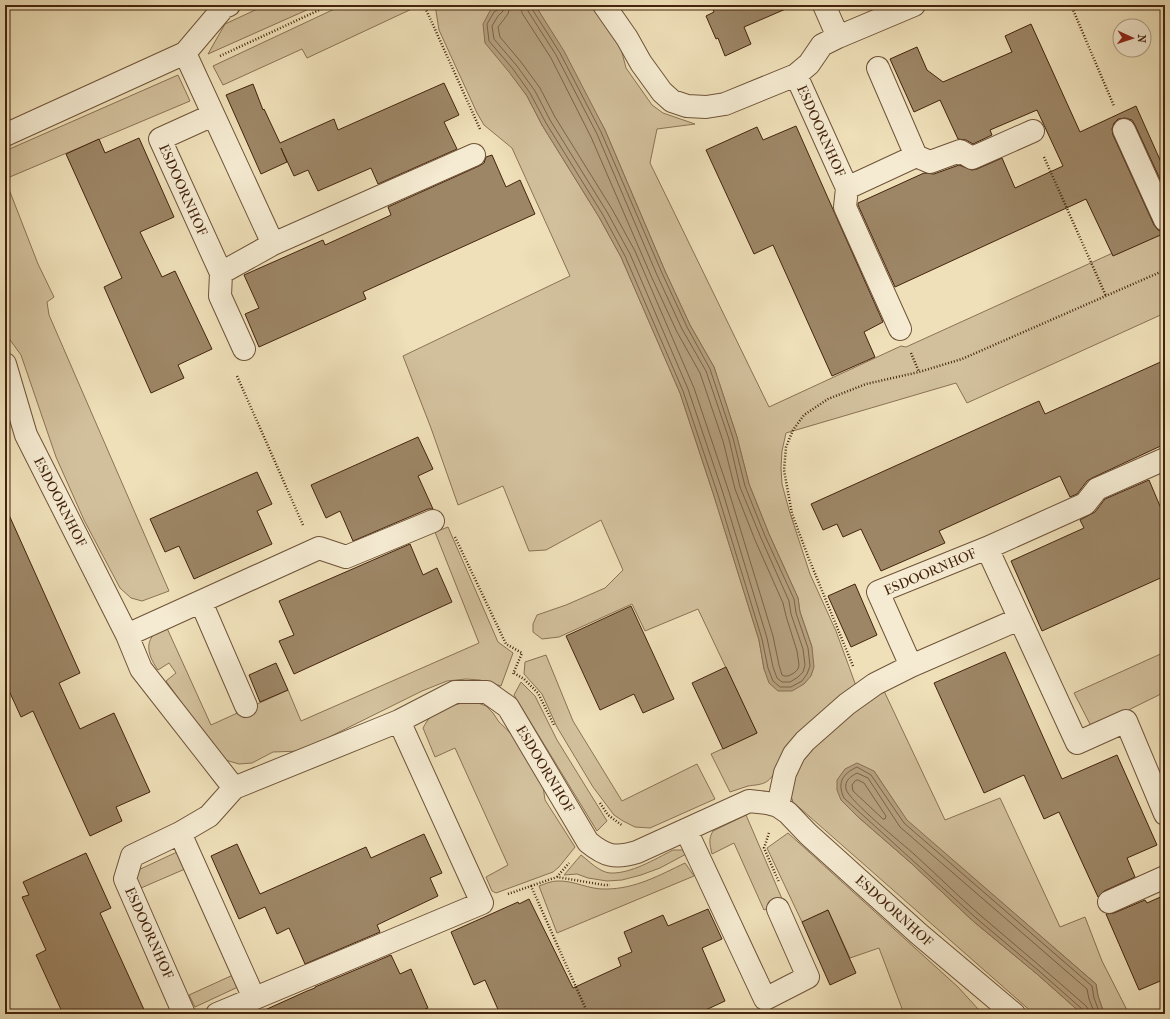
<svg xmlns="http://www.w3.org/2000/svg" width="1170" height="1019" font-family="'IM FELL French Canon',serif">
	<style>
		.green { fill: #d2c09c; stroke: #8b7254 }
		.water { fill: #b5a07f; stroke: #886e51 }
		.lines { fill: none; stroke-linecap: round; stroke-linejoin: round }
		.shore { stroke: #7c6246; stroke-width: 1 }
		.building { fill: #9d8666; stroke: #44240d }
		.street-casing { stroke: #6f5338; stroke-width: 24 }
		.path { stroke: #44240d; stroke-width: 2.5; stroke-dasharray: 1 2; stroke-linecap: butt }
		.street { stroke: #f5ebd2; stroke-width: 22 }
		.labels { text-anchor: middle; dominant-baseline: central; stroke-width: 3; stroke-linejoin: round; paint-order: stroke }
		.street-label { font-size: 14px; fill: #44240d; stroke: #f5ebd2 }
	</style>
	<rect width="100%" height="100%" fill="#efe0b9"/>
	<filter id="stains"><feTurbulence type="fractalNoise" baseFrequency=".005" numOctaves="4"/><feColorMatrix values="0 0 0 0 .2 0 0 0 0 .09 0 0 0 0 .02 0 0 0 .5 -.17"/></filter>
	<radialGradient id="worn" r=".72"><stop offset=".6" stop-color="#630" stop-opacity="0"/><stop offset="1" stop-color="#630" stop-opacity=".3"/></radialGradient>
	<path class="green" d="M266 5H318L208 54 225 24Z
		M343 5H415L416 7 307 58 302 49 223 85 213 66Z
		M435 5H498L491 9 510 72 527 96 542 125 599 217 621 257 680 393 714 496 759 640 764 669 812 647 800 612 798 598 769 534 749 484 737 437 714 367 690 325 665 271 605 130 537 8 533 5H596L619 41 626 68 652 105 663 113 695 124 657 129 650 163 769 407 901 346 906 347 1161 231 1165 241V313L967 403 956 383 786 433 782 451 781 468 782 484 789 510 810 574 836 631 856 686 775 772C767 785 762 784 748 786 742 788 736 790 730 792L711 754 757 733 698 609 645 631 632 604 559 637 542 639 533 632V624L537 615 566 605 605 588 623 570 601 520 546 550 529 551 503 486 458 505 431 428 403 356 570 276 512 148 484 125 477 113 439 30Z
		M178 75 190 101 5 179 38 264 54 297 47 302 49 315 169 591 142 601 131 598 120 588 84 520 56 457 21 355 5 333V151Z
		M448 527 498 642 513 653 501 686 480 680 466 679 447 681 422 691 301 751 273 752 252 763 239 764 222 759 166 681 176 673 169 663 158 670C145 652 144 636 166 626L211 725 288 690 301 721 479 643 435 532Z
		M1165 652V692L1092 728 1074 693Z
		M546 655 573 721 622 801 697 764 715 799 650 828 635 827 623 821 614 815 593 787 557 727 542 694 524 674 525 662Z
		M521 682 535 696 557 740 607 821 597 831 514 695Z
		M884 691 945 820 1000 798 1060 927 1085 917 1102 961 1129 1014H1103L1104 1013 1098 996 1096 984 906 820 874 771 841 800 857 816 911 863 973 921 1037 974 1082 1014H1034L793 802 790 793 800 760 864 703Z
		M466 702 478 703 486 706 493 713 499 722 520 742 542 779 545 800 575 847 559 867 553 872 496 893 492 891 486 877 508 865 455 748 435 757 423 728C434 707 445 708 466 702Z
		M746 815 783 901 764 910 734 843 712 854C710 845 708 839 713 831Z
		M788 833 958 987 979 1010 966 1011 960 1014H904L879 948 850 958 828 910 802 922 767 848Z
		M673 850H683L688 853 660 868 641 875 622 880 607 881 588 878 577 874 564 875 581 855C589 861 599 872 610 873 631 874 655 859 673 850Z
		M177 852 185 869 141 888 134 872Z
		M685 863 694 876 557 933 539 886C545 884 551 881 557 881 573 880 590 890 606 889 635 889 660 875 685 863Z
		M233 975 238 987 195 1007 189 995Z"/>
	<path class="water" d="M498 5H533L537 8 564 51 605 130 665 271 690 325 714 367 737 437 749 484 769 534 798 598 800 612 812 647 814 667 811 676 804 684 792 691H778L769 683 764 669 759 640 714 496 680 393 621 257 599 217 542 125 527 96 509 72 485 43 483 24 491 9Z
		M857 763 874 771 907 820 1096 984 1098 996 1104 1013 1082 1014 1037 974 973 921 911 863 857 816 841 800 837 790V780L845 769Z"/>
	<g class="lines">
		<path class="shore" d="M499 5V9L494 12 487 24 489 41 513 69 530 93 546 123 603 215 625 256 683 391 718 495 762 639 768 668 773 681 780 687H791L802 681 807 674 810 666 808 648 796 613 794 599 765 536 745 486 733 438 710 369 687 327 662 273 601 132 560 53 532 9V5
			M504 5 503 11 498 16 492 26 494 39 517 66 535 91 550 120 607 212 630 254 688 389 723 493 767 638 773 667 777 678 782 682H790L798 677 803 672 805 665 803 649 791 614 789 601 761 538 740 487 729 439 706 371 682 329 657 275 597 134 556 55 528 11 527 5
			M510 5 508 14 498 27 500 37 521 62 540 88 555 117 612 209 635 251 694 388 729 492 773 636 779 665 782 675 784 676H788L794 673 798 669 799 665 797 651 786 616 783 603 755 540 735 489 723 441 700 373 677 332 652 278 591 137 551 58 522 13 521 5
			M858 780 864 783 886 816 885 819H883L853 791 852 785 855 781Z
			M1084 1014 1082 1009 1039 971 976 918 844 798C837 783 842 774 857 767L871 775 904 823 1092 986 1094 998 1100 1014
			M1089 1014 1088 1009 1086 1006C1051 975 1015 945 980 915 958 896 937 875 915 855 903 844 849 801 846 789 844 781 851 776 857 773L868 778 900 827 1087 989 1089 999 1095 1014"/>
	</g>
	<path class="building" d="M711 5H795L744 27 751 44 725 56 718 38 716 39 706 16 714 12Z
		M1031 24 1080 132 1136 106 1165 171V190L1135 125 1132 120 1125 118 1118 119 1114 123 1112 129 1113 135 1154 225 1158 230 1165 233 1113 256 1086 199 895 287 858 205V203L924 173 934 174 959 165 972 170 977 169 1002 158 1015 188 1063 166 1037 110 990 130 992 135 973 144 966 140 958 139 940 100 914 112 890 59 917 47 927 70 943 82 1012 52 1005 36Z
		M444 83 459 115 444 122 457 149 378 184 371 168 318 191 308 170 294 176 281 148 287 162 261 174 226 95 253 84 263 110 264 109 280 143 334 119 338 130Z
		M796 126 883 322 864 332 875 357 832 376 773 245 754 254 706 150 757 127 763 140Z
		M139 138 174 217 140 232 162 277 175 271 212 349 178 365 184 378 151 393 104 287 122 278 66 154 99 139 105 153Z
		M492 155 506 187 520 180 535 214 363 292 366 299 259 347 245 314 259 308 244 275 323 240 325 245 391 215 388 207 479 166 484 163 486 157Z
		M1165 360V444L1092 478 1087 481 1077 494 1070 497 1060 476 939 531 945 543 881 571 861 529 843 537 837 524 823 530 811 504 1039 401 1045 414Z
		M418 437 433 469 418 476 433 509H428L353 541 340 511 326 518 311 485Z
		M257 472 272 504 257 511 272 544 194 579 179 546 165 552 150 519Z
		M1149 480 1165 518V576L1042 631 1011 561 1084 528 1080 520 1095 512 1105 499Z
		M5 506 80 673 59 683 80 729 114 713 150 792 116 807 122 821 90 836 33 711 21 717 5 682Z
		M410 544 423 575 437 568 452 602 294 674 279 641 294 635 279 601Z
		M855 584 877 635 851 647 828 596Z
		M631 606 674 699 643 713 634 694 600 710 566 636Z
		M1005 652 1062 779 1117 755 1157 845 1127 858 1135 877 1104 891 1098 897 1059 812 1044 819 1024 775 984 793 934 683Z
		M276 663 288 690 260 702 249 675Z
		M726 667 757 733 723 749 692 683Z
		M424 834 442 873 430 878 438 896 377 925 380 932 305 964 289 928 277 934 265 907 239 919 211 856 237 844 260 894 366 847 371 858Z
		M86 853 111 908 100 913 146 1014H63L36 955 46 950 22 897 29 895 23 882Z
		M1165 895V979L1139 990 1106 914 1114 913 1145 900 1147 903Z
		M529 899 573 988 621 966 618 958 632 952 624 932 663 915 668 926 708 909 722 939 702 948 725 1001 697 1014H500L485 980 474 985 451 932 518 902 519 904Z
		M828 910 856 973 830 985 802 922Z
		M391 955 400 974 411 969 428 1008 414 1014H256L307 991 315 988V987Z"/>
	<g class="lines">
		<defs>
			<path id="street" d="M604 5 627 38 641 63 662 92 672 101 687 106 706 107 725 104 796 75 809 64 822 45 838 37 914 5
				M824 5 838 37
				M185 53 273 244 221 273
				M878 68 916 156
				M796 75 847 188 845 207 900 329
				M213 115 160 139 221 273 220 296 244 349
				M1124 130 1165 220
				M5 135 185 53 224 7 229 5
				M847 188 916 156 930 162 960 151 972 158 1033 131
				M273 244 474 155
				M5 364 26 435 127 635 141 669 234 788
				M987 548 1077 743 1126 721 1165 814
				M201 602 246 706
				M127 635 319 548 346 557 433 521
				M911 666 878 592 987 548 1085 504 1097 489 1165 459
				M778 806 785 773 794 754 805 741 847 704 875 684 911 666 1019 619
				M686 830 765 999 808 977 778 909
				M180 833 254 998
				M1109 902 1165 877
				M184 1014 125 879 132 856 180 833 209 816 234 788 399 721 455 692H487L508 707 588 842C605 856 615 859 637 852L749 801 767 803 778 806 788 813 808 834 919 934 1014 1014
				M217 1014 482 903 399 721"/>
		</defs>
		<use href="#street" class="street-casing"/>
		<path class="path" d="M424 5 480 129
			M1071 5 1114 106
			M220 56 330 5
			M1044 157 1106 296
			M911 353 919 372
			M237 376 303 525
			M455 537 506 644 522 653 513 674
			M853 666 809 559 792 514 784 470 786 447 793 430 804 415 828 399 866 384 919 372 962 359 1165 270
			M514 673 524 679 538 693 554 725
			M600 803 608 815 623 826
			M769 833 764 848 779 882
			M557 877 569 863
			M531 886 557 877 604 885H610
			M508 894 531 886 588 1014"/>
		<use href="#street" class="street"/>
	</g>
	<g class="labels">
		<g class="street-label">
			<text transform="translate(821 131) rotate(66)">ESDOORNHOF</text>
			<text transform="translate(183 190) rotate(66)">ESDOORNHOF</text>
			<text transform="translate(60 502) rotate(63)">ESDOORNHOF</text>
			<text transform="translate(930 572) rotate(-23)">ESDOORNHOF</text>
			<text transform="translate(545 769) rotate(59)">ESDOORNHOF</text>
			<text transform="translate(894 911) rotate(42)">ESDOORNHOF</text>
			<text transform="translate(149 933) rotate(66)">ESDOORNHOF</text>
		</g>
	</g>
	<rect width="1170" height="1019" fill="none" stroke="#efe0b9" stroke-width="20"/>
	<rect x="6" y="6" width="1158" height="1007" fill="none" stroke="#44240d" stroke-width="2"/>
	<rect x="10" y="10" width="1150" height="999" fill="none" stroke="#44240d"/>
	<g transform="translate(1132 38) rotate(93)"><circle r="19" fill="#f5ebd2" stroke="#ae9b83"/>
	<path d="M0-3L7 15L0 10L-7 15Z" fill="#8f2418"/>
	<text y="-6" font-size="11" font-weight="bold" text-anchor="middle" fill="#44240d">N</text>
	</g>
	<rect width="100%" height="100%" filter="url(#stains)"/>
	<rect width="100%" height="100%" fill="url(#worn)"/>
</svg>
